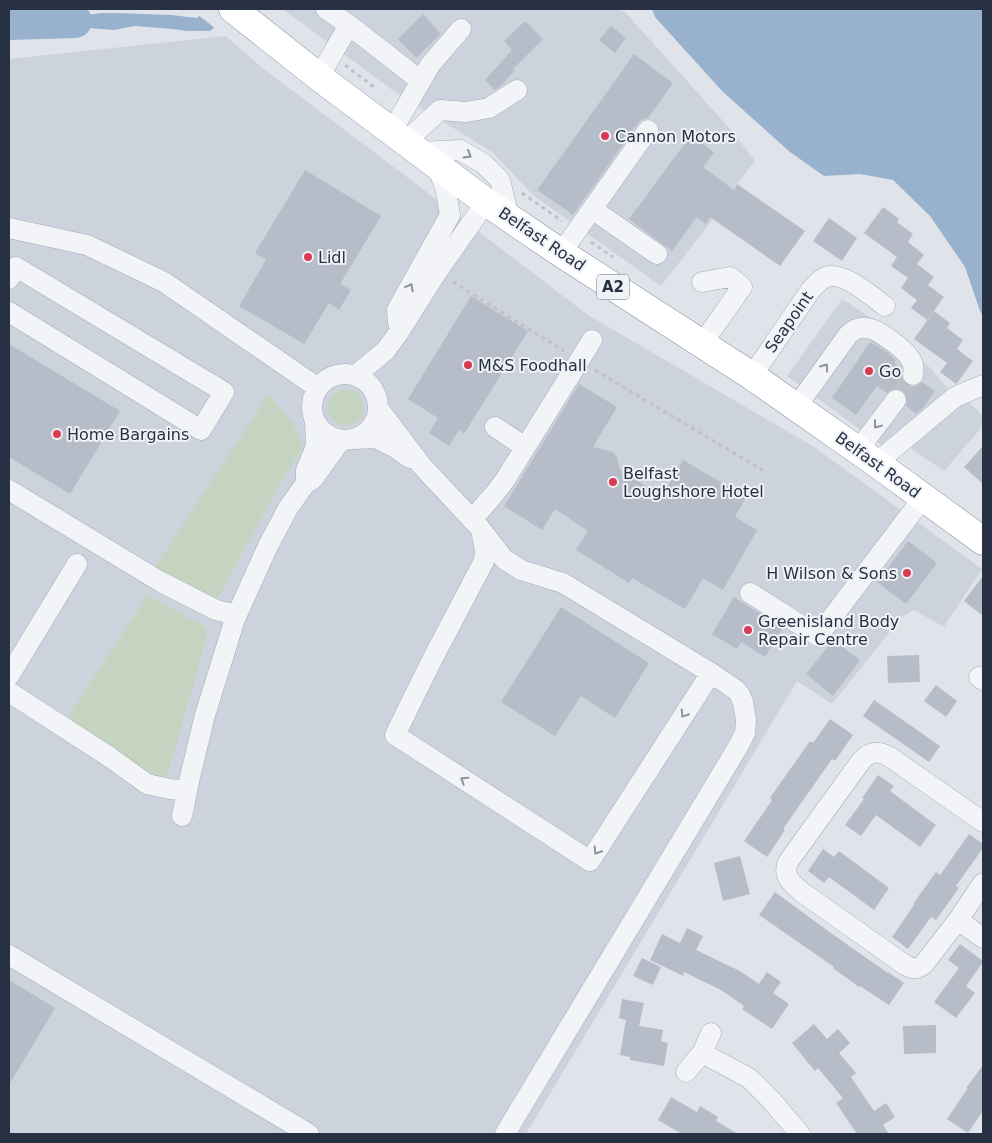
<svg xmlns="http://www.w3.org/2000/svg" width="992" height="1143" font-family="'DejaVu Sans',sans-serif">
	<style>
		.built { fill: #cdd3dc }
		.green { fill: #c5d4c0 }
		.water { fill: #98b1cd }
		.pier { fill: #e0e4ea }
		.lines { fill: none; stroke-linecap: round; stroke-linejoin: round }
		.river { stroke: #98b1cd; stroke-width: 34 }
		.building { fill: #b6bdc8 }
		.minor-tunnel { stroke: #bbc0c9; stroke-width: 20; stroke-dasharray: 20 10; stroke-linecap: butt }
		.minor-casing { stroke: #a5abb5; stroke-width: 21 }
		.highway-casing { stroke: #8691a2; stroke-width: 29 }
		.path { stroke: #bec1c9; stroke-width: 3; stroke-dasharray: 4 4; stroke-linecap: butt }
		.minor { stroke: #f3f4f8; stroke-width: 20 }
		.highway { stroke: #fff; stroke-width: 28 }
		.oneway { stroke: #8d929e }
		.poi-dot { fill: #d93b52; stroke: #eff3f7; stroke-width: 2 }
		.labels { text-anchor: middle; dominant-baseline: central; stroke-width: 4; stroke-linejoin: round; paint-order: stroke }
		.shield { fill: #eff3f7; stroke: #636b79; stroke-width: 1 }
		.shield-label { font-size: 15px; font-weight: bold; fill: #273143 }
		.poi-label { font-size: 16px; fill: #273143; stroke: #eff3f7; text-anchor: start }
		.street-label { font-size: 16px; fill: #273143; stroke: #eff3f7 }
	</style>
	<rect width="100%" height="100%" fill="#e0e4ea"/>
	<path class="built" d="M283 9H618L626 13 732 131 755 161 737 184 713 219 661 286 534 196 492 152 395 92Z
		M226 36 261 67 407 177 588 315 814 447 982 569 944 627 914 610 902 617 832 704 797 681 526 1134H9V59Z
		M842 299 900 337 933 371 949 390 885 448 787 376Z
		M967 401 983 416V426L944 471 907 446Z"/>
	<path class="green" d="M328 407a18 18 0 1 1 36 0a18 18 0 1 1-36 0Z
		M269 394 293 424 303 447 280 484 218 598 198 592 154 568Z
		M148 595 205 627 207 637 167 776 146 774 68 717Z"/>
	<path class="water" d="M207 9H237L210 31H187L173 29 135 26 114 30 88 28 76 26 74 17 101 13H115L171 15 197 18Z
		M652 9H983V316L980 311 965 267 930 216 893 180 860 174 824 176 790 152 722 91 655 17Z"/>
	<path class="pier" d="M203 9H240L216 29 197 14Z"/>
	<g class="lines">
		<path class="river" d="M9 23 75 21"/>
	</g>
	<path class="building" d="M423 14 441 34 416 58 398 39Z
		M525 21 543 39 513 69 515 70 501 86 495 90 485 80 512 50 504 41Z
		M611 26 626 38 615 53 599 40Z
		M634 54 673 83 648 118 643 119 638 123 573 215 537 190Z
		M691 135 714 152 703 167 734 190 737 184 805 231 780 266 710 217 706 224 697 217 672 251 629 219Z
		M305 170 381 216 340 284 351 290 339 310 329 303 304 344 239 306 266 260 255 253Z
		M883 207 899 219 897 222 913 234 908 242 924 255 917 264 934 277 928 285 944 297 927 320 911 308 917 300 901 288 908 278 891 266 897 257 864 233Z
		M829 218 857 238 842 261 813 241Z
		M471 296 528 331 464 434 459 430 449 446 429 433 438 418 408 399Z
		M934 311 950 323 947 328 963 340 957 349 973 361 957 383 956 384 940 372 947 363 914 339Z
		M870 342 884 350 896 360 894 363 902 368V379L906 384 911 387 917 386 922 382 935 391 923 408 916 414 906 406 908 401 907 395 904 391 898 388 892 389 887 393 877 386 856 415 832 398Z
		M9 344 120 411 70 494 9 457Z
		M579 384 617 407 593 447 613 452 617 457 620 470 662 496 683 460 746 497 735 517 757 530 723 590 703 578 685 609 632 578 629 583 576 550 588 531 555 509 542 530 504 506Z
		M983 446V484L964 467Z
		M908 541 937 563 906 604 877 582Z
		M983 576V616L964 601Z
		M734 597 783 628 765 657 741 642 737 649 712 634Z
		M561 607 649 663 615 718 581 696 555 736 501 702Z
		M833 640 860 660 833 696 806 674Z
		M919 655 920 682 888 683 887 656Z
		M936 685 957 701 946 717 924 701Z
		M874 700 940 746 929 762 863 716Z
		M830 719 853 735 835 761 832 759 783 829 785 830 767 857 744 841 772 800 770 798 779 785 810 741 813 743Z
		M878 775 894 786 890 791 936 825 920 847 876 815 861 836 845 825 864 799 862 798Z
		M969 834 983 844V848L956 886 959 888 936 920 931 917 908 949 892 937 914 905 913 904 936 872 940 875Z
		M823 849 834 857 839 851 889 888 874 910 829 877 824 883 808 871Z
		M740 856 750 894 723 901 714 863Z
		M775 892 835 936 888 973V972L904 983 889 1005 860 986 859 987 833 968 834 967 759 915Z
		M687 928 703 936 696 950 740 971 759 984 767 972 781 982 773 993 789 1004 772 1029 742 1009 744 1006 721 990 684 972 683 976 650 960 662 934 680 943Z
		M960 944 983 961V962L966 986 975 993 956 1018 934 1002 959 968 948 960Z
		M642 958 661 967 653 985 633 976Z
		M9 980 55 1008 9 1085Z
		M622 999 644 1003 639 1026 663 1030 661 1041 668 1043 664 1066 630 1060V1057L620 1055 626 1020 619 1018Z
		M814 1024 827 1039 838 1029 850 1043 839 1053 856 1073 851 1077 874 1111 886 1103 895 1117 883 1125 889 1134H857L836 1103 843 1098 818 1068 815 1071 792 1043Z
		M936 1025V1053L904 1054 903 1026Z
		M983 1065V1111L968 1133 947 1119 968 1088H966Z
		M671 1097 697 1112 700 1106 718 1117 716 1121 738 1134H682L658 1120Z"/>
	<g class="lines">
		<path class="minor-tunnel" d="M896 400 909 383 913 375"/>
		<defs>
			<path id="minor" d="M326 9 349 25 421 81 392 131
				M319 77 349 25
				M421 81 430 65 461 29
				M406 141 440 110 466 112 489 108 517 90
				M420 152 460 150 484 164 500 180 509 217
				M592 209 657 254
				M9 228 87 245 164 282 318 388
				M561 253 648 130
				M9 279 16 267 224 392 201 430 9 312
				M702 282 730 277 742 287 702 344
				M398 323 397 310 450 215 446 191 437 165
				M312 407a33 33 0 1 1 66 0a33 33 0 1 1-66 0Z
				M355 376 386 350 399 332 437 272 486 202
				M752 376 810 291C815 285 821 278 829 276 847 274 871 296 885 306
				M797 406 848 335C853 330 859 327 866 328 877 328 906 350 911 360 914 365 914 370 913 375
				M378 408 422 466 480 528 504 559 521 570 563 583 711 673 736 690 740 695 743 702 746 720 745 733 739 745 505 1134
				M495 427 525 447
				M352 439 376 438 394 447 410 458
				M858 450 896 400
				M876 463 955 397 983 385
				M306 483V470L316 446 315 420
				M9 490 161 582 216 610 236 615
				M472 520 495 493 505 480 592 340
				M481 530 485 551 484 561 433 658 395 735 590 861 711 673
				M750 593 818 636 923 498
				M9 676 77 564
				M979 677 983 680
				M9 692 111 758 147 784 170 789 187 791
				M182 816 190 777 205 715 235 619 268 546 288 508 306 483 313 479 341 440
				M983 822 890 757C878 750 870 751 861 761L788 862C782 876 792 884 803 893L905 965C913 969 917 970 924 964L958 920 983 883
				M958 920 983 938
				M9 955 309 1134
				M702 1053 749 1078 771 1100 800 1134
				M686 1072 702 1053 711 1033"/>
			<path id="highway" d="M233 9 319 77 486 202 561 253 752 376 876 463 983 541"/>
		</defs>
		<use href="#minor" class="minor-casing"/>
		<use href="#highway" class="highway-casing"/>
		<path class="path" d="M345 65 374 87
			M522 193 562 221
			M591 242 613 257
			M453 282 564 351
			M595 370 767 473"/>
		<use href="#minor" class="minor"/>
		<use href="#highway" class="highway"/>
	</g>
	<defs><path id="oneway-chevron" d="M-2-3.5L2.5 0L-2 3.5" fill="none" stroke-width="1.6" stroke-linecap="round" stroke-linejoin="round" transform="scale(1.25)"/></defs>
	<g class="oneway">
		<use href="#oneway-chevron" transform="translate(468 155) rotate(30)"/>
		<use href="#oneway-chevron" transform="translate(410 287) rotate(-61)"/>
		<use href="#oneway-chevron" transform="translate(825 367) rotate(-54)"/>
		<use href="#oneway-chevron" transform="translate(877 425) rotate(127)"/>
		<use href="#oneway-chevron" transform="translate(684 714) rotate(123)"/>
		<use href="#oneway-chevron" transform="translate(464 780) rotate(-147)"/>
		<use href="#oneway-chevron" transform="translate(597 851) rotate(123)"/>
	</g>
	<g class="poi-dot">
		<circle cx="605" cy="136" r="5"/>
		<circle cx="308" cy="257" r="5"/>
		<circle cx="468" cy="365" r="5"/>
		<circle cx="869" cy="371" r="5"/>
		<circle cx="57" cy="434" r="5"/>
		<circle cx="613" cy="482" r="5"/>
		<circle cx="907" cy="573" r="5"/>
		<circle cx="748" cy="630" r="5"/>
	</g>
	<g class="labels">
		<rect class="shield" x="597" y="274.5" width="32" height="25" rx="4"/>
		<g class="shield-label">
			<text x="613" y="287">A2</text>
		</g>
		<g class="poi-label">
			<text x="615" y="136">Cannon Motors</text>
			<text x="318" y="257">Lidl</text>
			<text x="478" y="365">M&amp;S Foodhall</text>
			<text x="879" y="371">Go</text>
			<text x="67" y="434">Home Bargains</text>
			<text x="623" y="473">Belfast<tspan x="623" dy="18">Loughshore Hotel</tspan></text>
			<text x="897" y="573" text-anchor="end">H Wilson &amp; Sons</text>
			<text x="758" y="621">Greenisland Body<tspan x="758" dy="18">Repair Centre</tspan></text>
		</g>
		<g class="street-label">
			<text transform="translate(542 239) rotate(34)">Belfast Road</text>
			<text transform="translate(789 322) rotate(-55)">Seapoint</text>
			<text transform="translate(878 465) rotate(36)">Belfast Road</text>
		</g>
	</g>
	<rect width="992" height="1143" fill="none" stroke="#273143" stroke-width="20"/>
</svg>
